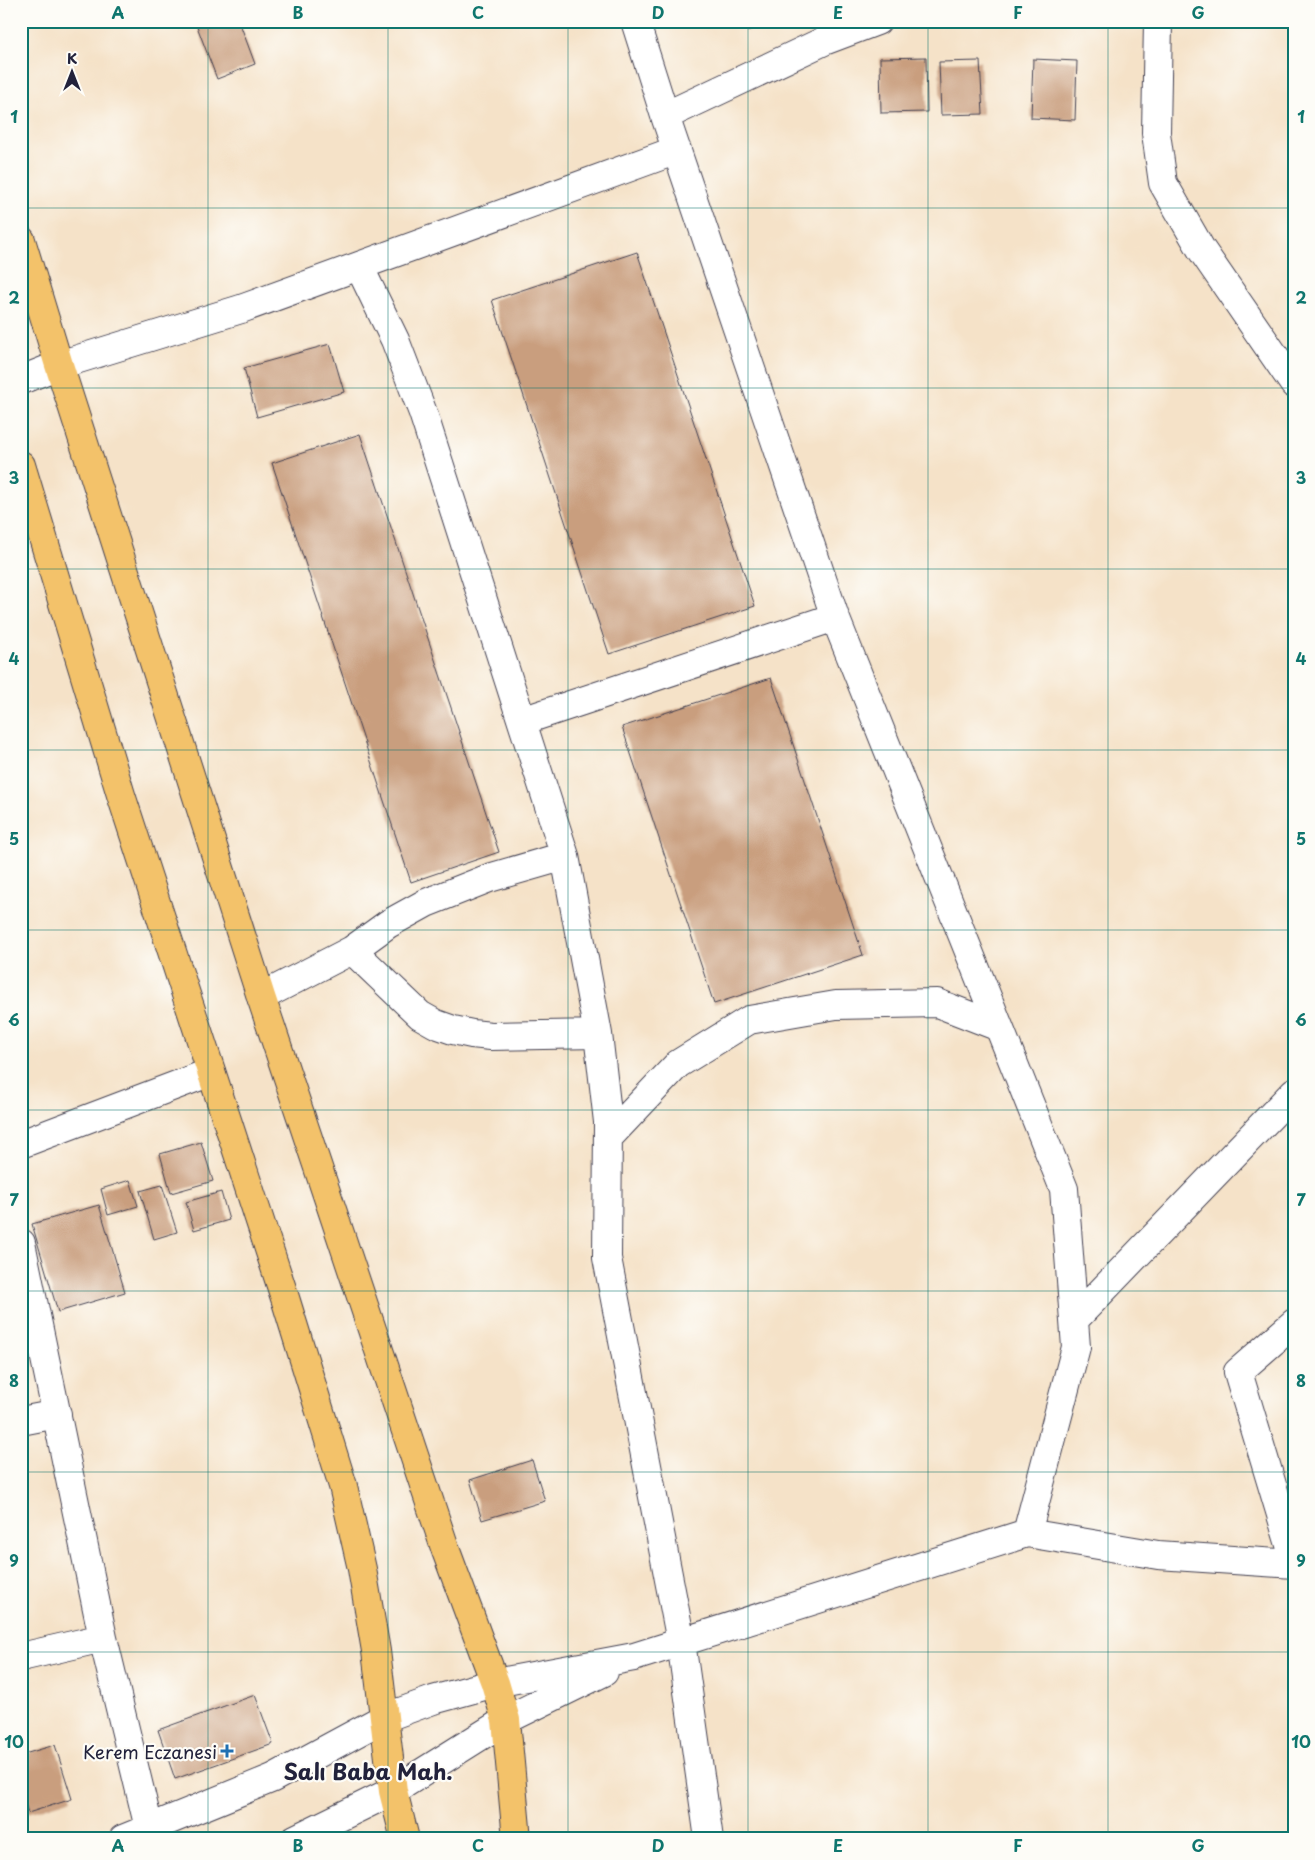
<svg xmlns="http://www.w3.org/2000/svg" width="1315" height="1860" font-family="'Playpen Sans',sans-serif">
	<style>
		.building { fill: #c99e7e }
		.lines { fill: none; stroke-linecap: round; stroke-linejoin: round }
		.minor-casing { stroke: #423f50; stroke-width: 30 }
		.major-casing { stroke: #423f50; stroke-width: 30 }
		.minor { stroke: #fff; stroke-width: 28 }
		.major { stroke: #f3c26a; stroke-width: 28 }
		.grid { fill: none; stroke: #0f766e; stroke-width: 1; stroke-opacity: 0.55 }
		.poi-dot { fill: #1f6fb2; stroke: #fdfcf7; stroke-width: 2 }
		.labels { text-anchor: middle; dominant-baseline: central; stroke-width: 4.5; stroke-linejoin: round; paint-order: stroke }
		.poi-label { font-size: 18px; fill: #22223b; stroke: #fdfcf7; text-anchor: end }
		.district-label { font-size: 22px; font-weight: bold; fill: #22223b; stroke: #fdfcf7 }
		.neatline { fill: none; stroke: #0f766e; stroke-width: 2 }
		.grid-label { font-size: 16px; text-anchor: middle; font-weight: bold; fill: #0f766e }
	</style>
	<rect width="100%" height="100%" fill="#fdfcf7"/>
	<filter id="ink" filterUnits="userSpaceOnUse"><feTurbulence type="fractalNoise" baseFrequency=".02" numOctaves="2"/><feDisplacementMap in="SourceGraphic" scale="10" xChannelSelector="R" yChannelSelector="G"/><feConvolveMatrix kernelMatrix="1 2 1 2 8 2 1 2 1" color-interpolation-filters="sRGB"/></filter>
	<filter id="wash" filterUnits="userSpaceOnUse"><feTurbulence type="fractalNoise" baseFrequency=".0096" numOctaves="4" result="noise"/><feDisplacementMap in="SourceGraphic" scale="20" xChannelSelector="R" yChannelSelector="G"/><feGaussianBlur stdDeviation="1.12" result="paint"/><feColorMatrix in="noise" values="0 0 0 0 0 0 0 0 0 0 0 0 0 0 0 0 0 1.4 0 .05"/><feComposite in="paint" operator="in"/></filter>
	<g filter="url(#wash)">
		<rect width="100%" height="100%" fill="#f5e2c8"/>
		<g id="blocks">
			<path class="building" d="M195 21H239L255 64 217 79Z
				M742 21H768L747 31Z
				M926 57 927 112 881 113 880 58Z
				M1033 59 1077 61 1075 120 1031 118Z
				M980 61 983 114 941 115 939 62Z
				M637 252 755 606 609 654 492 300Z
				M330 344 344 392 257 417 244 368Z
				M360 434 499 852 411 882 272 463Z
				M771 678 863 955 714 1004 622 727Z
				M201 1142 213 1181 171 1193 160 1154Z
				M130 1180 138 1206 108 1215 101 1189Z
				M162 1185 177 1232 154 1239 140 1191Z
				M221 1192 229 1220 194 1230 186 1202Z
				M99 1205 125 1292 58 1312 32 1224Z
				M532 1460 545 1501 482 1520 470 1480Z
				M255 1695 273 1744 175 1779 158 1730Z
				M55 1745 72 1799 28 1813 21 1790V1755Z"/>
		</g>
	</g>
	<g filter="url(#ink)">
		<use href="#blocks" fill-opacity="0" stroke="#423f50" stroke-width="1"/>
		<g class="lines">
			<defs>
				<path id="minor" d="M1158 21 1156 133 1163 183 1201 249 1294 384
					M665 116 824 41 877 21
					M359 266 395 340 423 413 565 856 598 1034 608 1122 607 1258 681 1642 709 1839
					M21 380 59 365 241 309 677 150
					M835 617 1064 1189 1076 1347 1027 1533
					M522 721 835 617 665 116 635 21
					M352 950 420 1015 436 1024 453 1030 472 1034 491 1036 598 1034
					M261 997 352 950 388 924 426 903 489 878 565 856
					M608 1138 678 1064 749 1020 836 1005 937 1003 999 1027
					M21 1144 211 1072
					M21 1243 103 1638 149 1828
					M1074 1320 1294 1092
					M1294 1323 1238 1372 1294 1558
					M21 1421 57 1414
					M21 1657 103 1638
					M123 1839 273 1778 384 1718 433 1700 495 1683 634 1657 1027 1533 1158 1555 1294 1564
					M295 1839 393 1791 506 1720 604 1672"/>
				<path id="major" d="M21 240 59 365 261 997 446 1551 495 1683 506 1720 517 1839
					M21 465 121 795 285 1298 343 1486 362 1569 376 1651 393 1791 405 1839"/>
			</defs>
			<use href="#minor" class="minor-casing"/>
			<use href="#major" class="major-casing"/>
			<use href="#minor" class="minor"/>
			<use href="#major" class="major"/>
		</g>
	</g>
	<path class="grid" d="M208 21V1839M388 21V1839M568 21V1839M748 21V1839M928 21V1839M1108 21V1839M21 208H1294M21 388H1294M21 569H1294M21 750H1294M21 930H1294M21 1110H1294M21 1291H1294M21 1472H1294M21 1652H1294"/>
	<path class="poi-dot" d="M224.5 1743.5h5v5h5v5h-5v5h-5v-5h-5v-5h5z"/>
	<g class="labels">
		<g class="poi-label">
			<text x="217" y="1751">Kerem Eczanesi</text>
		</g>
		<g class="district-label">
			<text x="368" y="1770">Salı Baba Mah.</text>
		</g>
	</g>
	<rect width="1315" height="1860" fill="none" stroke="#fdfcf7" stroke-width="55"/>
	<g transform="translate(72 72)" stroke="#fdfcf7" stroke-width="4" paint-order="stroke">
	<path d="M0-4L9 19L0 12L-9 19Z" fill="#22223b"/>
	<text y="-8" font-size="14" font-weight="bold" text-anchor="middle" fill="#22223b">K</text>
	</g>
	<rect x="28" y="28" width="1260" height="1804" class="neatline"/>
	<g class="grid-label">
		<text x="118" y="19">A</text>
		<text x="298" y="19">B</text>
		<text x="478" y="19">C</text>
		<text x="658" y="19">D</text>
		<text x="838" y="19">E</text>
		<text x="1018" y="19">F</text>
		<text x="1198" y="19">G</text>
		<text x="14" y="123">1</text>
		<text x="1301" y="123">1</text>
		<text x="14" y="304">2</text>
		<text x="1301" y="304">2</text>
		<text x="14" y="484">3</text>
		<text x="1301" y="484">3</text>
		<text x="14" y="665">4</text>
		<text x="1301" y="665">4</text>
		<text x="14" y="845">5</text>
		<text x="1301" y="845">5</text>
		<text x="14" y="1026">6</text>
		<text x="1301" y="1026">6</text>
		<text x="14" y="1206">7</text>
		<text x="1301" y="1206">7</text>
		<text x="14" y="1387">8</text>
		<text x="1301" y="1387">8</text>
		<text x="14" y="1567">9</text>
		<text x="1301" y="1567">9</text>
		<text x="14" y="1748">10</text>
		<text x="1301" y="1748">10</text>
		<text x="118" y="1852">A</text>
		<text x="298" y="1852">B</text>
		<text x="478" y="1852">C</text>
		<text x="658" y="1852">D</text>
		<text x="838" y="1852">E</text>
		<text x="1018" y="1852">F</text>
		<text x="1198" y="1852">G</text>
	</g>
</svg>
